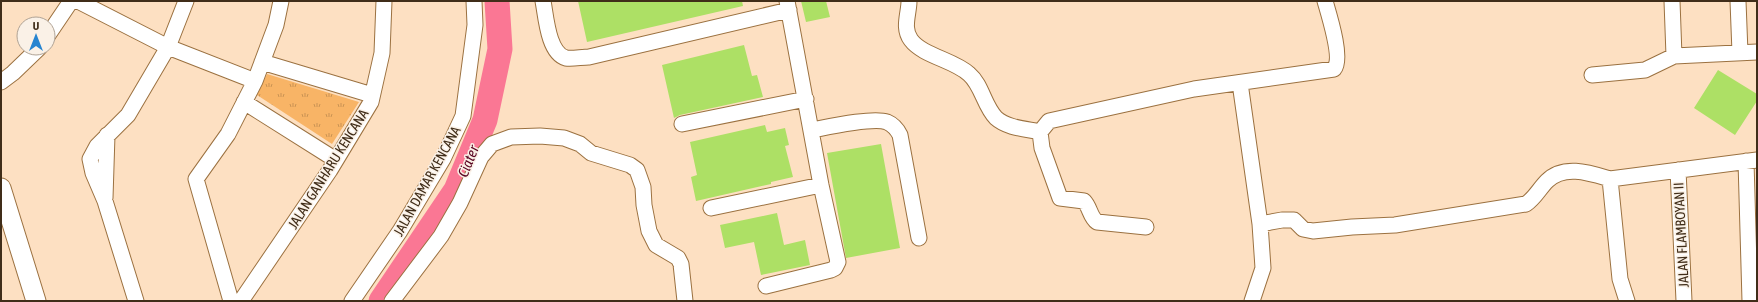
<svg xmlns="http://www.w3.org/2000/svg" width="1758" height="302" font-family="'Asap Condensed',sans-serif">
	<style>
		.park { fill: url(#park-tufts) }
		.lines { fill: none; stroke-linecap: round; stroke-linejoin: round }
		.river { stroke: #fa7794; stroke-width: 25 }
		.building { fill: #ade065 }
		.minor-casing { stroke: #9b7140; stroke-width: 17 }
		.tertiary-casing { stroke: #9b7140; stroke-width: 21 }
		.minor { stroke: #fff; stroke-width: 15 }
		.tertiary { stroke: #fff; stroke-width: 19 }
		.labels { text-anchor: middle; dominant-baseline: central; stroke-width: 3; stroke-linejoin: round; paint-order: stroke }
		.street-label { font-size: 14px; fill: #402d19; stroke: #faf1e7 }
		.water-label { font-size: 15px; font-style: italic; fill: #5a0623; stroke: #faf1e7 }
	</style>
	<defs>
		<pattern id="park-tufts" width="24" height="20" patternUnits="userSpaceOnUse"><rect width="24" height="20" fill="#f8b466"/><path d="M3 7l-1-3M5 7V3M7 7l1-3M15 17l-1-3M17 17v-4M19 17l1-3" fill="none" stroke="#ca9353"/></pattern>
	</defs>
	<rect width="100%" height="100%" fill="#fde0c2"/>
	<path class="park" d="M267 74 359 102 332 144 257 95Z"/>
	<g class="lines">
		<path class="river" d="M381 301 456 190 485 120 500 49 497 1"/>
	</g>
	<path class="building" d="M578 1H742L743 6 587 42Z
		M801 1H826L830 17 806 22Z
		M744 45 752 76 757 75 763 97 680 115 674 118 662 65Z
		M1718 70 1757 94V101L1735 135 1694 108Z
		M765 125 767 132 785 128 789 145 785 146 793 177 771 182V184L696 201 691 177 697 175 690 142Z
		M881 144 900 248 846 258 827 153Z
		M777 213 784 245 805 240 810 265 761 275 754 242 725 248 720 225Z"/>
	<g class="lines">
		<defs>
			<path id="minor" d="M78 1 168 47 255 81
				M543 1C546 16 548 53 566 58 572 59 582 57 589 57L789 10
				M909 1C909 14 902 28 911 40 923 56 954 60 969 74 982 85 984 106 996 118 1007 128 1026 129 1040 132
				M1672 1 1674 56
				M1738 1 1740 53
				M48 35 71 1
				M262 62 372 95
				M1592 75 1645 70 1674 56 1757 52
				M1 82 13 73 39 48
				M1240 83 1260 224 1263 268 1252 301
				M244 102 336 160
				M682 124 806 99
				M812 130C828 127 873 117 887 122 894 125 897 129 900 135L919 238
				M1746 161 1750 301
				M1678 170 1684 301
				M1610 179 1620 279 1627 301
				M105 198 107 135
				M711 208 821 185
				M1260 224 1282 220H1294L1303 229 1313 231 1352 227 1395 225 1526 204C1535 198 1539 189 1547 181 1564 164 1590 173 1610 179L1757 160
				M1146 227 1097 222C1090 217 1090 207 1084 201L1060 198 1042 148 1040 132 1049 121 1194 89 1334 69C1343 59 1329 15 1325 1
				M766 286 831 270 835 268 838 262 821 185 787 1
				M136 301 105 201 93 173 90 159 97 146 128 115 168 47 186 1
				M231 301 196 179 228 134 255 81 276 25 281 1
				M241 301 330 170 371 102 382 53 384 1
				M352 301 400 231 443 159 463 116 475 25 474 1
				M392 301 441 236 460 203 481 157 492 144 511 137 540 136 564 138 580 144 591 153 630 165 637 170 643 187 644 205 649 231 656 245 678 258 681 264 685 301"/>
			<path id="tertiary" d="M1 188 36 301"/>
		</defs>
		<use href="#minor" class="minor-casing"/>
		<use href="#tertiary" class="tertiary-casing"/>
		<use href="#minor" class="minor"/>
		<use href="#tertiary" class="tertiary"/>
	</g>
	<g class="labels">
		<g class="street-label">
			<text transform="translate(328 169) rotate(-58)">JALAN GANHARU KENCANA</text>
			<text transform="translate(427 181) rotate(-61)">JALAN DAMAR KENCANA</text>
			<text transform="translate(1681 235) rotate(-93)">JALAN FLAMBOYAN II</text>
		</g>
		<g class="water-label">
			<text transform="translate(468 161) rotate(-68)">Ciater</text>
		</g>
	</g>
	<rect width="1758" height="302" fill="none" stroke="#402d19" stroke-width="4"/>
	<g transform="translate(36 36)"><circle r="19" fill="#faf1e7" stroke="#b0a395"/>
	<path d="M0-3L7 15L0 10L-7 15Z" fill="#2684d0"/>
	<text y="-6" font-size="11" font-weight="bold" text-anchor="middle" fill="#402d19">U</text>
	</g>
</svg>
